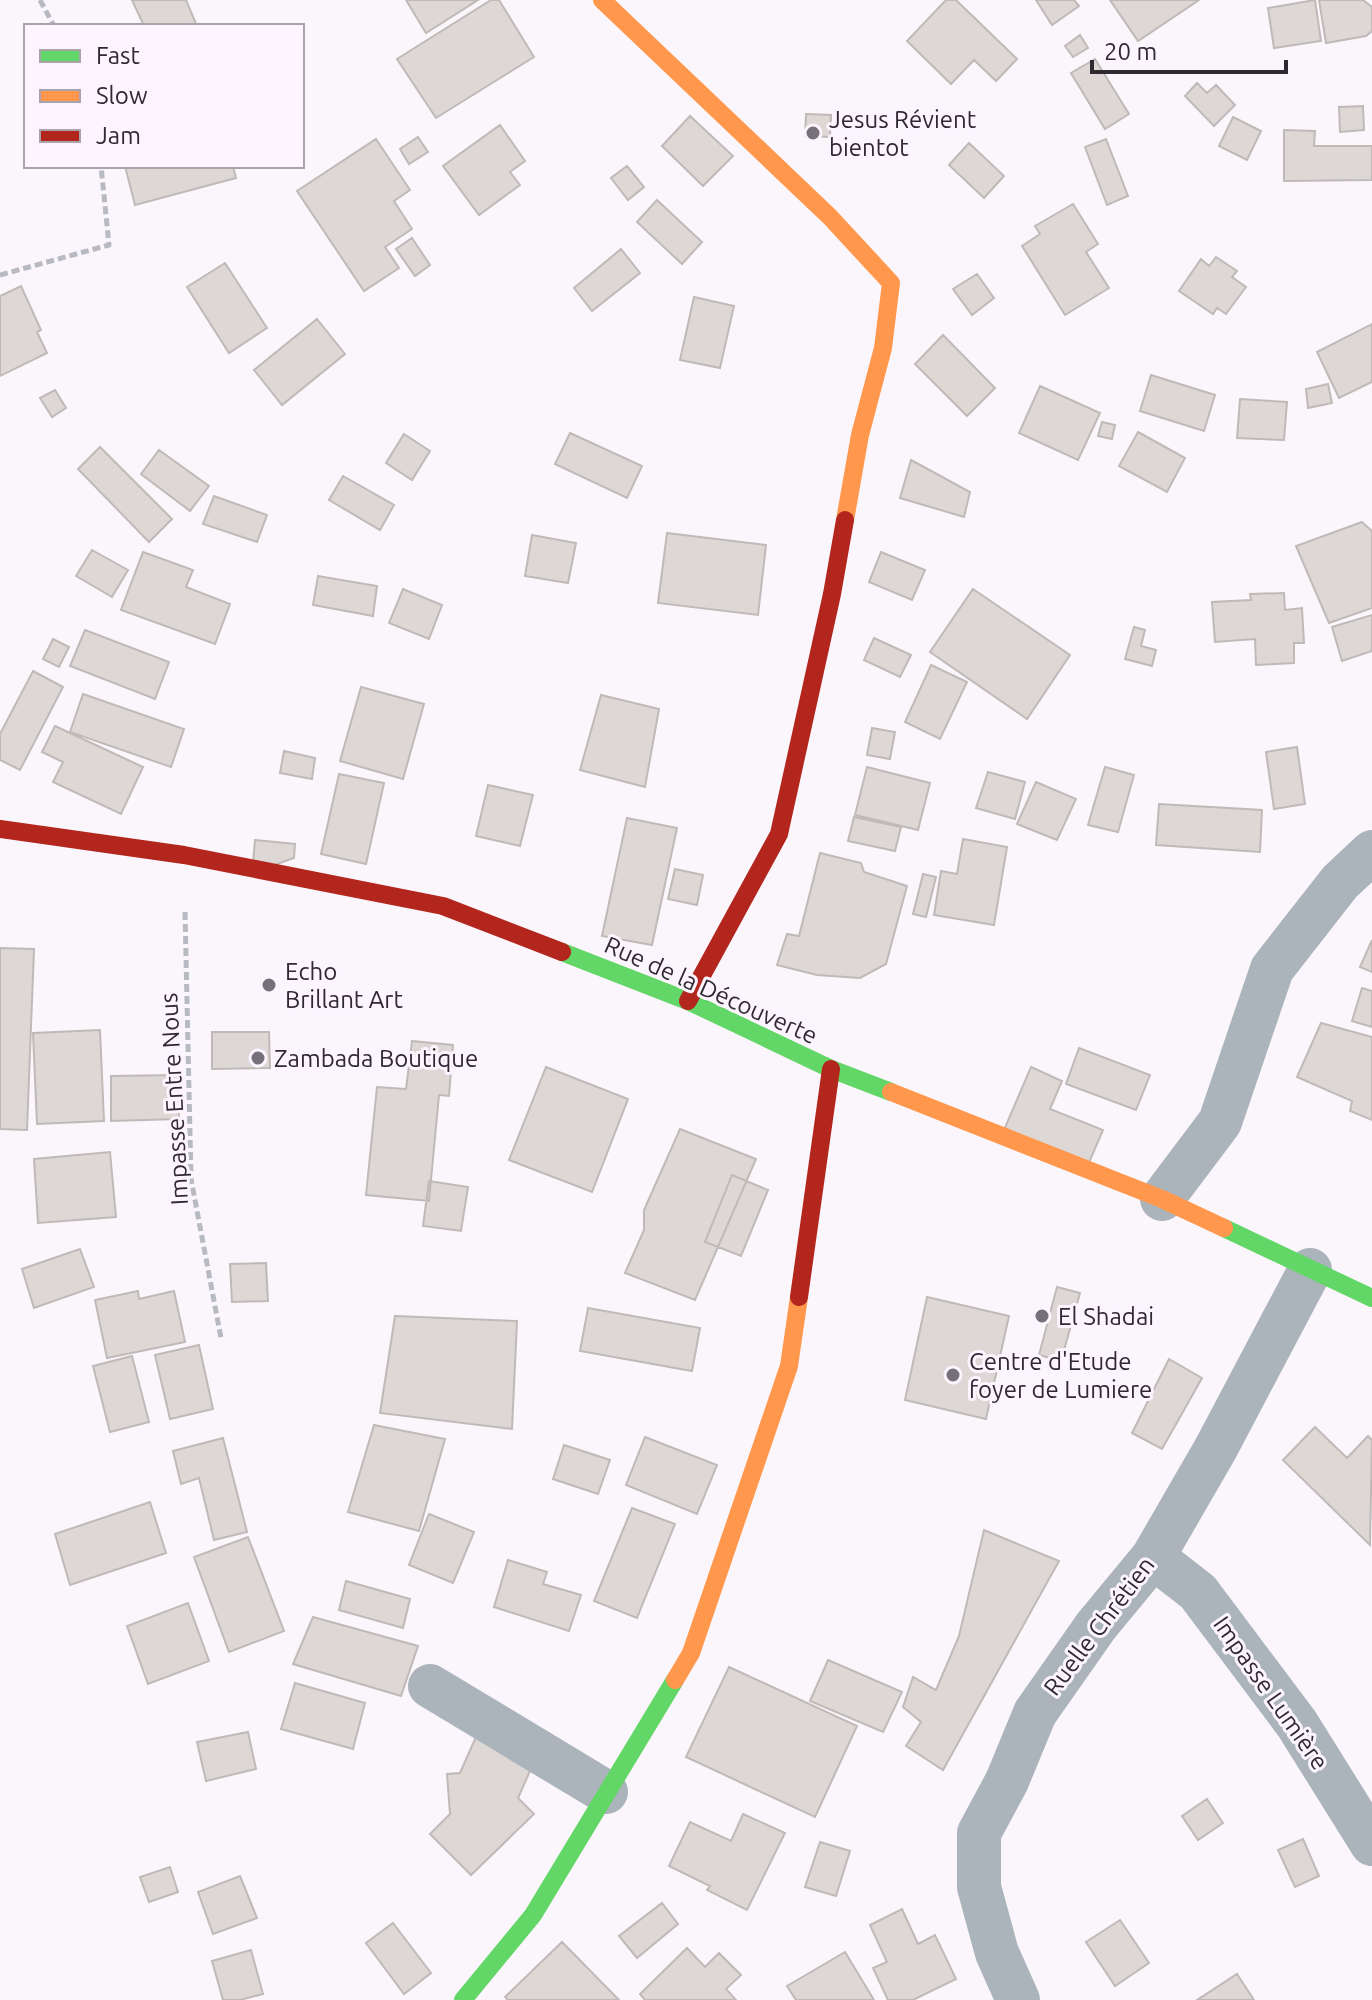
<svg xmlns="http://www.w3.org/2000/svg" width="1372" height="2000" font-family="Ubuntu,sans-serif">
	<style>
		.building { fill: #ddd8d5; stroke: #bfbab8; stroke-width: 2 }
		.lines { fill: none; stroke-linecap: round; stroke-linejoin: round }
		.path { stroke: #b7bac0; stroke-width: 5; stroke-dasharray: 8 4; stroke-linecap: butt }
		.street { stroke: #abb4bb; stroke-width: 44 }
		.fast { stroke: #63d668; stroke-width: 18 }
		.slow { stroke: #ff974d; stroke-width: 18 }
		.jam { stroke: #b3261e; stroke-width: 18 }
		.poi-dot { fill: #767179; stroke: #fcf4fe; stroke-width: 3 }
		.labels { text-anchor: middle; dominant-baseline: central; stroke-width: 6; stroke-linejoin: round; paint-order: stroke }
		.poi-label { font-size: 24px; fill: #2f2932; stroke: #fcf4fe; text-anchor: start }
		.street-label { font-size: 24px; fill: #2f2932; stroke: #fcf4fe }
	</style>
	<rect width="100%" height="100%" fill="#fbf6fc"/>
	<path class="building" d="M132 0H186L197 26H144Z
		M406 0H478L426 33Z
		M491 0H499L534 57 436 118 397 59Z
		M946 0H956L1017 59 996 81 974 60 951 84 907 41Z
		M1036 0H1074L1079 6 1052 25Z
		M1110 0H1199L1138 41Z
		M1315 0 1321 41 1274 48 1268 8Z
		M1319 0H1363L1372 7V31L1366 36 1326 43Z
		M1080 35 1088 48 1073 57 1065 46Z
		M1095 59 1129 114 1105 129 1071 73Z
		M1197 83 1207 93 1216 85 1235 105 1214 126 1185 96Z
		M1363 106 1364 130 1340 132 1339 107Z
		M806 114 831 115 830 137 805 136Z
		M690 116 733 156 703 186 662 146Z
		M1233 117 1261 131 1247 160 1219 146Z
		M500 125 525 161 510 172 520 185 479 215 443 166Z
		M1284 130 1315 131 1314 146H1372V180L1284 181Z
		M418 137 428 152 409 164 400 149Z
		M376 139 410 190 394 201 412 229 385 247 399 268 364 291 297 191Z
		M1106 139 1128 196 1107 205 1085 147Z
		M969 143 1004 176 984 198 949 165Z
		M125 166H233L236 178 135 205Z
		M627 166 644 187 628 200 611 178Z
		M657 200 702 242 682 264 637 222Z
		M1073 204 1098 244 1086 252 1109 288 1065 315 1022 246 1040 234 1035 226Z
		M412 238 430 265 415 276 396 249Z
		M621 249 640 273 592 311 574 288Z
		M1216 257 1237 271 1232 277 1246 287 1226 314 1217 308 1213 314 1179 291 1201 259 1209 266Z
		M225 263 267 328 229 353 187 287Z
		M977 274 994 298 972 315 953 289Z
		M21 286 41 330 37 332 47 353 0 376V296Z
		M694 297 734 306 720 368 680 360Z
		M317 319 345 354 282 405 254 370Z
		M1372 324V382L1339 398 1317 352Z
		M943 335 995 388 967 416 915 364Z
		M1151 375 1215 395 1204 431 1140 411Z
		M1328 384 1332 403 1308 408 1306 389Z
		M1040 386 1100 413 1078 460 1019 433Z
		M55 390 66 408 52 417 40 398Z
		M1240 399 1287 402 1284 440 1237 438Z
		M1102 422 1115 425 1112 439 1098 436Z
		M1138 432 1185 458 1167 492 1119 466Z
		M570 433 642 466 627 498 555 464Z
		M404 434 430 451 412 480 386 463Z
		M100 447 172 519 149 542 78 469Z
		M159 450 209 486 190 511 141 474Z
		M911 460 970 492 964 517 900 498Z
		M343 476 394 505 380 530 329 500Z
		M214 496 267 515 257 542 203 524Z
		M1362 522 1372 531V608L1329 623 1296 546Z
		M667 533 766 545 758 615 658 603Z
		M532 535 576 543 568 583 525 576Z
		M92 550 128 570 112 597 76 576Z
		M143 552 193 570 186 587 230 604 215 644 121 610Z
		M881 552 925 570 912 600 869 582Z
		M318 576 377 586 373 616 313 605Z
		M403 589 442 605 429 639 389 623Z
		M973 589 1070 655 1027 719 930 652Z
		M1284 593 1285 610 1302 608 1304 643H1294V663L1256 665 1255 639 1215 642 1212 602 1251 600 1250 594Z
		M1372 615V651L1342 661 1332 627Z
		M1134 627 1145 630 1141 646 1156 650 1152 666 1125 659Z
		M85 630 169 662 155 699 70 666Z
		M874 638 911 655 900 677 864 660Z
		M53 639 69 647 59 667 43 659Z
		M931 665 967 682 940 739 905 722Z
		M33 671 63 687 20 770 0 760V734Z
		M361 687 424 704 403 779 340 761Z
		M83 694 184 729 171 767 70 732Z
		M601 695 659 709 645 787 580 770Z
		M55 726 143 767 121 814 53 782 63 762 42 752Z
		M872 728 895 732 890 759 867 755Z
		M1297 747 1305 804 1274 809 1266 752Z
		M284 751 315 758 312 779 280 773Z
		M867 767 930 783 918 830 855 815Z
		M1105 767 1134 775 1118 832 1088 825Z
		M988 772 1025 782 1015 819 976 808Z
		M339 774 384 783 366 864 321 854Z
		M1036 782 1076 799 1057 840 1017 824Z
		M488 785 533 795 520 846 476 836Z
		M1159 804 1262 810 1260 852 1156 845Z
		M854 817 901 827 895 851 848 841Z
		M627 818 677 828 652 945 602 936Z
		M963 839 1007 847 994 925 934 915 941 871 957 874Z
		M255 840 295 844 294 858 252 873Z
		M820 853 861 863 864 872 907 886 886 964 860 978 817 975 777 965 787 934 799 936Z
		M675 869 703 875 697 905 668 899Z
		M923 874 936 877 926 917 913 914Z
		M1372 940V972L1360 967Z
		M0 948 34 949 27 1130 0 1129Z
		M1362 988 1372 991V1027L1352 1021Z
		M1321 1023 1372 1037V1120L1350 1111 1352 1101 1297 1077Z
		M100 1030 104 1121 37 1124 33 1033Z
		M212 1032H269L270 1068 212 1069Z
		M412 1041 453 1045 449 1096 439 1095 429 1201 366 1195 377 1087 406 1089Z
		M1079 1048 1150 1075 1136 1110 1066 1084Z
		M546 1067 628 1099 592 1192 509 1160Z
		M1031 1067 1062 1081 1050 1109 1103 1130 1088 1165 1004 1130Z
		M178 1075 179 1119 111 1121V1076Z
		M680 1129 756 1159 695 1300 625 1273 644 1230V1210Z
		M110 1152 116 1217 38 1223 34 1159Z
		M732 1175 768 1190 741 1256 705 1242Z
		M429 1181 468 1187 461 1231 423 1226Z
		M80 1249 94 1287 34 1308 22 1269Z
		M266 1263 268 1301 232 1302 230 1264Z
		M1057 1287 1080 1293 1061 1361 1039 1355Z
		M138 1291 139 1299 174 1291 185 1342 107 1358 95 1300Z
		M927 1297 1009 1316 986 1419 905 1400Z
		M588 1308 700 1328 692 1371 580 1351Z
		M395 1316 517 1321 512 1429 380 1413Z
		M199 1345 213 1409 170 1419 155 1355Z
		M132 1356 149 1422 110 1432 93 1366Z
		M1169 1359 1202 1378 1162 1449 1132 1433Z
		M374 1425 445 1439 419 1531 348 1512Z
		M1315 1427 1347 1458 1368 1436 1372 1440 1370 1545 1283 1460Z
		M645 1437 717 1465 697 1514 626 1485Z
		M223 1438 247 1532 214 1540 199 1478 181 1484 173 1451Z
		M564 1445 610 1460 598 1494 553 1479Z
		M150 1502 166 1553 70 1585 55 1534Z
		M632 1508 675 1524 637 1618 594 1601Z
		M429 1514 474 1532 453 1583 409 1565Z
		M984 1530 1059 1561 943 1770 906 1746 921 1722 903 1707 913 1677 936 1690 959 1636Z
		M248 1537 284 1631 229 1652 194 1557Z
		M508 1560 547 1572 543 1584 581 1595 569 1631 494 1607Z
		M346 1581 410 1599 403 1628 339 1610Z
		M188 1603 209 1661 148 1684 127 1626Z
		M313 1617 418 1646 401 1696 293 1664Z
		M828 1660 902 1692 883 1732 810 1701Z
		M729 1667 857 1726 815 1817 686 1757Z
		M295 1683 365 1703 353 1749 281 1729Z
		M479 1730 537 1755 518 1798 534 1814 471 1875 430 1834 450 1814 447 1774 460 1773Z
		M248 1732 256 1769 206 1781 197 1742Z
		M1207 1799 1223 1823 1198 1840 1182 1816Z
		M743 1814 785 1833 747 1910 707 1890 710 1886 669 1866 690 1822 731 1841Z
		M1303 1839 1319 1876 1295 1887 1278 1850Z
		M820 1842 850 1851 836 1896 805 1887Z
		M170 1867 178 1892 149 1902 140 1877Z
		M240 1876 257 1918 213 1934 198 1892Z
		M662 1903 678 1924 637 1958 619 1936Z
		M902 1909 918 1944 935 1935 956 1979 913 2000H888L873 1968 887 1962 870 1925Z
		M1120 1920 1149 1963 1115 1986 1086 1942Z
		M393 1923 431 1973 404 1994 366 1943Z
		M562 1942 619 2000H508L505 1997Z
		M687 1948 705 1967 719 1953 741 1975 726 1989 736 2000H645L640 1994Z
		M251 1950 263 1994 240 2000H223L212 1961Z
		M845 1952 874 2000H796L787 1986Z
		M1237 1974 1254 2000H1197Z"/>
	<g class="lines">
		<path class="path" d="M40 0 54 26
			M0 275 109 245 101 166
			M185 912 191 1179 221 1338"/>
		<path class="street" d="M1162 1199 1220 1122 1272 969 1340 882 1372 852
			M1153 1557 1198 1592 1297 1724 1372 1844
			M430 1686 606 1792
			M1018 2000 997 1953 979 1887V1833L1007 1781 1035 1713 1096 1626 1153 1557 1216 1448 1310 1270"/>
		<path class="fast" d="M562 952 688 1001 831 1069 891 1092
			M1224 1228 1372 1298
			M463 2000 533 1915 675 1680"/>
		<path class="slow" d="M602 0 830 217 891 283 883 348 860 435 845 520
			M891 1092 1162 1199 1224 1228
			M675 1680 691 1653 789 1366 799 1297"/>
		<path class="jam" d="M0 829 184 855 443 906 562 952
			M688 1001 779 834 832 594 845 520
			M799 1297 831 1069"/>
	</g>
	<g class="poi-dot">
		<circle cx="813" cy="133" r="8"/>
		<circle cx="269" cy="985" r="8"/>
		<circle cx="258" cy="1058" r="8"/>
		<circle cx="1042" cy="1316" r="8"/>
		<circle cx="953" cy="1375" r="8"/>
	</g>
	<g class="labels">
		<g class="poi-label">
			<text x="829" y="119">Jesus Révient<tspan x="829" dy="28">bientot</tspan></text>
			<text x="285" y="971">Echo<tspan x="285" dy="28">Brillant Art</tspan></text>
			<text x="274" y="1058">Zambada Boutique</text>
			<text x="1058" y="1316">El Shadai</text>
			<text x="969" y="1361">Centre d'Etude<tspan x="969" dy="28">foyer de Lumiere</tspan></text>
		</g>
		<g class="street-label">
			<text transform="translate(711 990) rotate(24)">Rue de la Découverte</text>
			<text transform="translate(174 1099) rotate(-93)">Impasse Entre Nous</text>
			<text transform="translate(1099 1626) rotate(-53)">Ruelle Chrétien</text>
			<text transform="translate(1271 1693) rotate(55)">Impasse Lumière</text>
		</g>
	</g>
	<rect x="24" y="24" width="280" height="144" fill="#fcf4fe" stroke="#aaa3ac" stroke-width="2"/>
	<rect x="40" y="50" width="40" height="12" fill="#63d668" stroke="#aaa3ac" stroke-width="2"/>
	<text x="96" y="64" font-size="24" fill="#2f2932">Fast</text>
	<rect x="40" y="90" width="40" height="12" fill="#ff974d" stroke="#aaa3ac" stroke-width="2"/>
	<text x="96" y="104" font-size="24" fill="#2f2932">Slow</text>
	<rect x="40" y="130" width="40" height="12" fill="#b3261e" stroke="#aaa3ac" stroke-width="2"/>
	<text x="96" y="144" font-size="24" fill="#2f2932">Jam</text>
	<path d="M1092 60v12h194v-12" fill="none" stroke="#2f2932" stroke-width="4"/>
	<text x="1104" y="60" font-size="24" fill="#2f2932" stroke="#fcf4fe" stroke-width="6" paint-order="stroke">20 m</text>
</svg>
